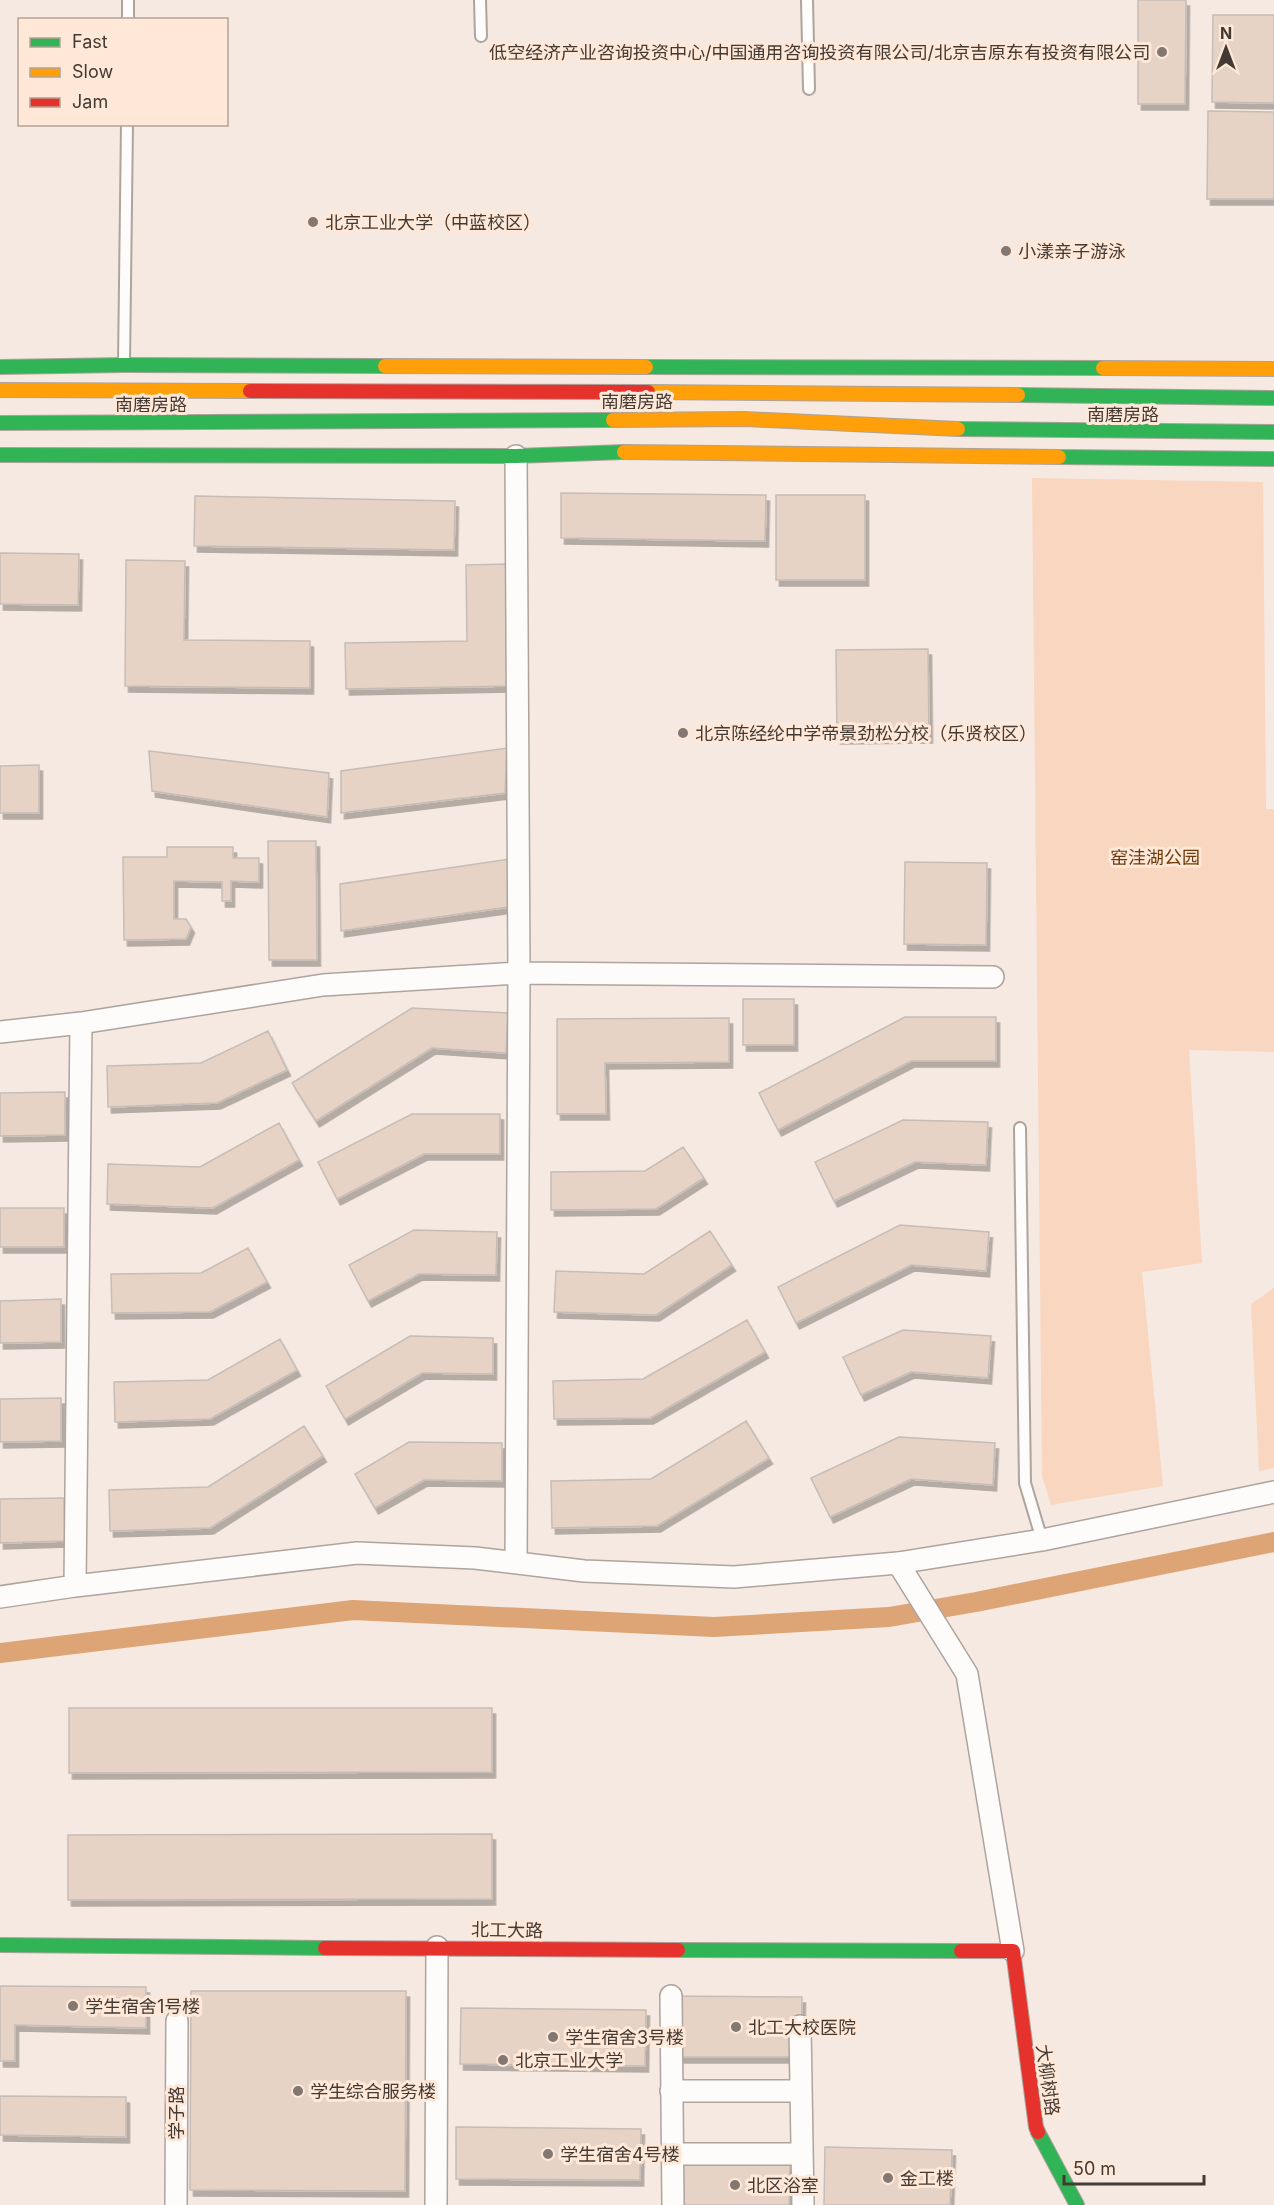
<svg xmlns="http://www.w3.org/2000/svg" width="1274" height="2205" font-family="Inter,'Noto Sans SC',sans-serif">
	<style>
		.green { fill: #f8d6bf }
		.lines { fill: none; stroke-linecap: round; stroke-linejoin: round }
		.canal { stroke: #dda476; stroke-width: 20 }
		.building { fill: #e6d3c6; stroke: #c7bdb6; stroke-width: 1.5; filter: url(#shadow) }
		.lane-casing { stroke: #ada49d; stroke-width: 14 }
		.street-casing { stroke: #ada49d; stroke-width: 24 }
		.fast-casing { stroke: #ada49d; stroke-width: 16 }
		.slow-casing { stroke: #ada49d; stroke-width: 16 }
		.jam-casing { stroke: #ada49d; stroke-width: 16 }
		.lane { stroke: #fefcfa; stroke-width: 10 }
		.street { stroke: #fefcfa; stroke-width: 21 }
		.fast { stroke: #30b455; stroke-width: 14 }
		.slow { stroke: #ff9f0a; stroke-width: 14 }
		.jam { stroke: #e5322d; stroke-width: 14 }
		.poi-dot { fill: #827771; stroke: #ffe8d8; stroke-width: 2 }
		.labels { text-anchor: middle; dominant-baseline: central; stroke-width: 6; stroke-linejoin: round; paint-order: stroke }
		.poi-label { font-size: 18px; fill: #433a34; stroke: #ffe8d8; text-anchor: start }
		.street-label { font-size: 18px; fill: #433a34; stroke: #ffe8d8 }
		.park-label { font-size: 18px; fill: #6c3a09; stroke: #ffe8d8 }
	</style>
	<defs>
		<filter id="shadow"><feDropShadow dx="3.5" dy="6" stdDeviation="0" flood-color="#0004"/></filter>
	</defs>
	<rect width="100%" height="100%" fill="#f6e9e1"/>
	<path class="green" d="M1032 478 1263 482 1266 809H1274V1052L1189 1050 1202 1263 1142 1272 1163 1486 1051 1505 1042 1476Z
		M1274 1288V1468L1259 1471 1251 1304Z"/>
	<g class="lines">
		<path class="canal" d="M0 1653 353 1610 714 1627 889 1617 976 1602 1274 1542"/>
	</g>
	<path class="building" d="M1138 0H1186L1185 104H1138Z
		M1213 15H1274V103L1212 102Z
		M1208 111 1274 112V199H1207Z
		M561 493 766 495 765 541 561 538Z
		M776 495H865V580H776Z
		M195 496 455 501 454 550 194 546Z
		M0 553 79 554 78 605 0 604Z
		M126 560 185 561 184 640 310 641V688L125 686Z
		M508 564 510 686 346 689 345 643 467 641 466 565Z
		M928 649 929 737 837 738 836 650Z
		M507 748 505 793 341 813V771Z
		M149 751 329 773 327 817 152 791Z
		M39 765V813H0V766Z
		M268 841H316L317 960H269Z
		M167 847H233V858H259V882L231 881V901H222V882L174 881V919H186L191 927 186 939 124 940 123 857H167Z
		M510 859 508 907 341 931 340 884Z
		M905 862 987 863 986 945 904 944Z
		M743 999H794V1045H743Z
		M412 1008 508 1013 506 1053 432 1048 316 1121 292 1083Z
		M905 1017H996V1061H911L778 1130 759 1093Z
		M729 1018V1062L605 1063 606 1114H557V1019Z
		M268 1031 287 1070 217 1103 108 1107 107 1066 201 1063Z
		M65 1092V1135L0 1136V1093Z
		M412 1114H500V1154H424L337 1199 318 1162Z
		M903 1120 988 1122 986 1165 915 1162 834 1201 815 1162Z
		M279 1123 299 1160 213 1208 107 1204 108 1164 200 1167Z
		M683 1147 704 1178 656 1209 551 1210V1172L645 1171Z
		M0 1208H64V1247H0Z
		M900 1225 989 1232 986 1271 911 1265 796 1323 778 1287Z
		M414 1230 497 1232 496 1275 419 1274 368 1301 349 1265Z
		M710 1231 732 1265 656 1315 554 1312 556 1271 644 1274Z
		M248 1248 267 1282 210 1312 112 1313 111 1274 201 1273Z
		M61 1299V1342L0 1343V1301Z
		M747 1320 765 1352 650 1418 554 1419 553 1381 643 1379Z
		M903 1330 991 1336 988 1378 911 1372 861 1395 843 1357Z
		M410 1336 493 1338V1374L422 1373 345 1419 326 1386Z
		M280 1339 297 1370 210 1419 115 1422 114 1382 208 1380Z
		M61 1398V1441L0 1442V1399Z
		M746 1421 769 1458 657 1526 552 1528 551 1481 651 1479Z
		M304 1426 323 1456 210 1528 110 1531 109 1490 208 1487Z
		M899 1437 995 1443 993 1485 911 1479 830 1517 811 1478Z
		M409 1442 502 1443V1481L424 1480 375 1508 355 1474Z
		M64 1498 65 1541 0 1543V1499Z
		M69 1708H492V1772L69 1773Z
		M492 1834V1899L68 1900V1835Z
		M0 1986 146 1987V2028L15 2025V2061H0Z
		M191 1991H406L405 2191 190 2190Z
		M671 1996 802 1997 801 2057H671Z
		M461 2008 646 2010 645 2066 460 2064Z
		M0 2096 126 2097V2137L0 2135Z
		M456 2127 641 2129 640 2180 456 2179Z
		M825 2147 952 2150 950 2205H824Z
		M681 2162 790 2164 789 2205H681Z"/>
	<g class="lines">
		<defs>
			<path id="lane" d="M480 0 481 36
				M807 0 809 89
				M128 20V0
				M124 364 127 124
				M1020 1128 1025 1483 1042 1540"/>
			<path id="street" d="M0 1032 81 1023 323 985 519 973 993 977
				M516 1563 519 973 516 456
				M898 1563 967 1674 1013 1951
				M75 1586 81 1023
				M0 1597 75 1586 357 1553 475 1558 584 1571 734 1577 898 1563 1042 1540 1274 1492
				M671 1996 673 2205
				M800 2026 803 2205
				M671 2091H801
				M672 2154H802
				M176 2205 177 2021
				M436 2205 437 1947"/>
			<path id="fast" d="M0 367 124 365 385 366
				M646 367 1103 368
				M1018 395 1274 398
				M0 423 613 420
				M958 429 1274 432
				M0 455 516 456 624 452
				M1059 457 1274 459
				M0 1945 325 1948
				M678 1950 961 1951
				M1038 2132 1077 2205"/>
			<path id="slow" d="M385 366 646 367
				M1103 368 1274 369
				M0 390 250 391
				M648 392 1018 395
				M613 420 745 419 958 429
				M624 452 1059 457"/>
			<path id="jam" d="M250 391 648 392
				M325 1948 678 1950
				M961 1951H1013L1036 2127 1038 2132"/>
		</defs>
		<use href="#lane" class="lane-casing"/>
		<use href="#street" class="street-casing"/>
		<use href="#fast" class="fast-casing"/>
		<use href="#slow" class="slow-casing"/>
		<use href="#jam" class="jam-casing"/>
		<use href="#lane" class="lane"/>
		<use href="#street" class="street"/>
		<use href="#fast" class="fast"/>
		<use href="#slow" class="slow"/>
		<use href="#jam" class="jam"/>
	</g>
	<g class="poi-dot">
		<circle cx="1162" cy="52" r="6"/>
		<circle cx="313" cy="222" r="6"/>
		<circle cx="1006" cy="251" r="6"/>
		<circle cx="683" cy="733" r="6"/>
		<circle cx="73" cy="2006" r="6"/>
		<circle cx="736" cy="2027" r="6"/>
		<circle cx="553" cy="2037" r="6"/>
		<circle cx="503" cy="2060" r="6"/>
		<circle cx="298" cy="2091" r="6"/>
		<circle cx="548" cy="2154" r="6"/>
		<circle cx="888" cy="2178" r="6"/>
		<circle cx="735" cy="2185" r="6"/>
	</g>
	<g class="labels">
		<g class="poi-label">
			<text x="1150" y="52" text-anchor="end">低空经济产业咨询投资中心/中国通用咨询投资有限公司/北京吉原东有投资有限公司</text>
			<text x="325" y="222">北京工业大学（中蓝校区）</text>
			<text x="1018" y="251">小漾亲子游泳</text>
			<text x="695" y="733">北京陈经纶中学帝景劲松分校（乐贤校区）</text>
			<text x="85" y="2006">学生宿舍1号楼</text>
			<text x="748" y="2027">北工大校医院</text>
			<text x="565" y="2037">学生宿舍3号楼</text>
			<text x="515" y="2060">北京工业大学</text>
			<text x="310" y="2091">学生综合服务楼</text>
			<text x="560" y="2154">学生宿舍4号楼</text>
			<text x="900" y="2178">金工楼</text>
			<text x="747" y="2185">北区浴室</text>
		</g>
		<g class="street-label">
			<text x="637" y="401">南磨房路</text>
			<text x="151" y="404">南磨房路</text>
			<text x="1123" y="414">南磨房路</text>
			<text transform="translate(507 1930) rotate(1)">北工大路</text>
			<text transform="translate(1048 2080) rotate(82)">大柳树路</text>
			<text transform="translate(176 2113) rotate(-90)">学子路</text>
		</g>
		<g class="park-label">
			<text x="1155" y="857">窑洼湖公园</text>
		</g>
	</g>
	<rect x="18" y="18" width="210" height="108" fill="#ffe8d8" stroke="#b4a296" stroke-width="1.5"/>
	<rect x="30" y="38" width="30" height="9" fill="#30b455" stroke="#b4a296" stroke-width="1.5"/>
	<text x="72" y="48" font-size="18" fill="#433a34">Fast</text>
	<rect x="30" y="68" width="30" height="9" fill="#ff9f0a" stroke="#b4a296" stroke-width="1.5"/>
	<text x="72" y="78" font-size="18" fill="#433a34">Slow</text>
	<rect x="30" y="98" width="30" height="9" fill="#e5322d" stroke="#b4a296" stroke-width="1.5"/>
	<text x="72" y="108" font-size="18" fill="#433a34">Jam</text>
	<g transform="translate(1226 48)" stroke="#ffe8d8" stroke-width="4.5" paint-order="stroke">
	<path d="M0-4.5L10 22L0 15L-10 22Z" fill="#433a34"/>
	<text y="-9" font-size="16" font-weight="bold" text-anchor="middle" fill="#433a34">N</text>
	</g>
	<path d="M1064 2175v9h140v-9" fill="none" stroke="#433a34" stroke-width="3"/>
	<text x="1073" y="2175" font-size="18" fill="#433a34" stroke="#ffe8d8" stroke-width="4.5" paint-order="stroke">50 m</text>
</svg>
